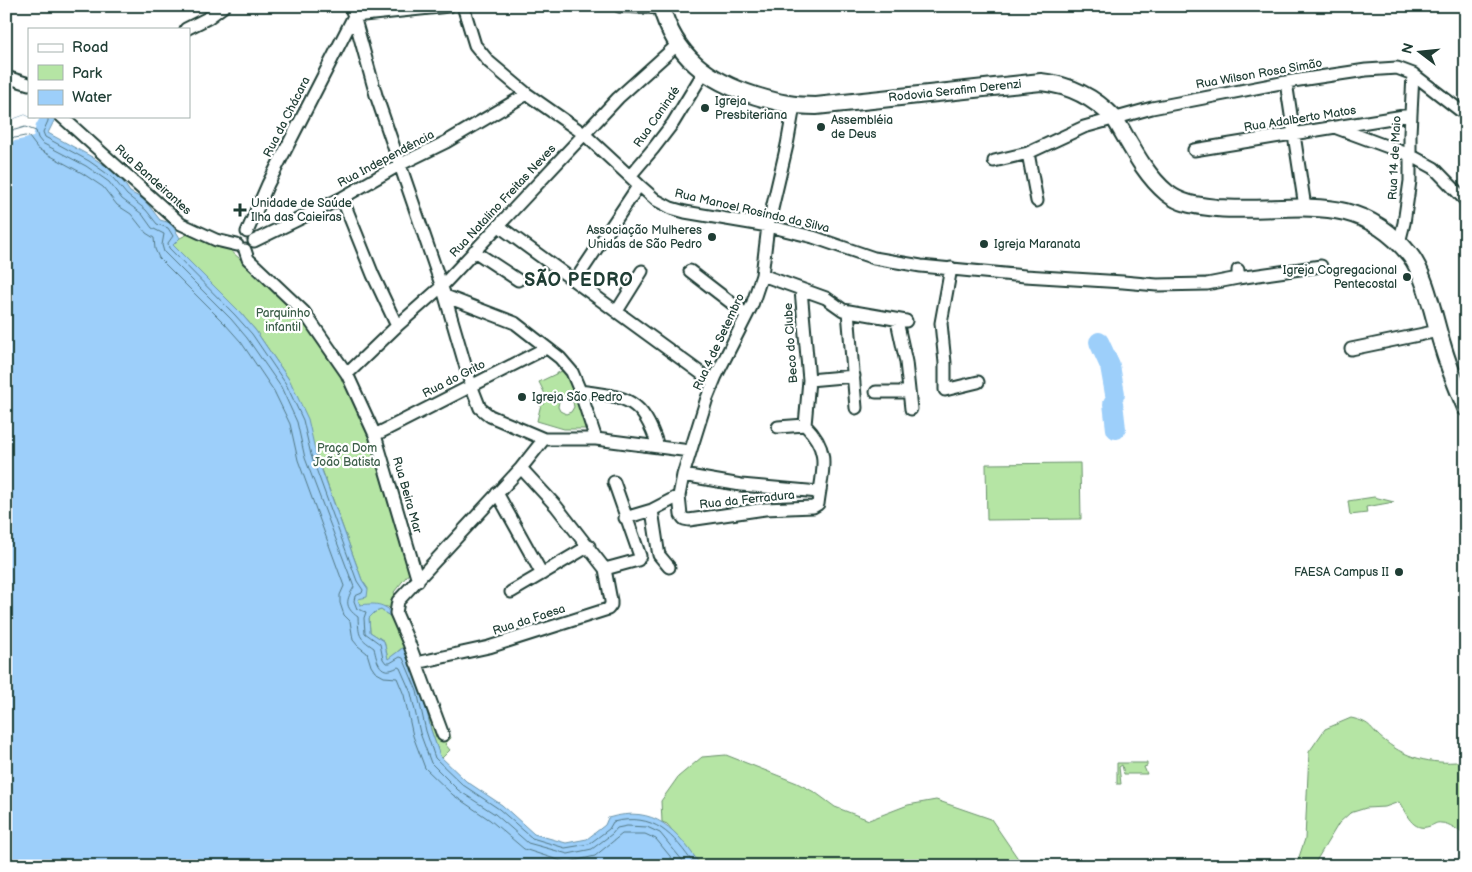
<svg xmlns="http://www.w3.org/2000/svg" width="1472" height="872" font-family="'Balsamiq Sans',sans-serif">
	<style>
		.green { fill: #b5e5a4; stroke: #6a916c; fill-rule: evenodd }
		.water { fill: #9dcffa; stroke: #6b95ab }
		.pier { fill: #fff }
		.lines { fill: none; stroke-linecap: round; stroke-linejoin: round }
		.shore { stroke: #517783; stroke-width: 1 }
		.river { stroke: #9dcffa; stroke-width: 20 }
		.minor-casing { stroke: #1f3d34; stroke-width: 15 }
		.secondary-casing { stroke: #1f3d34; stroke-width: 20 }
		.minor { stroke: #fff; stroke-width: 11 }
		.secondary { stroke: #fff; stroke-width: 16 }
		.poi-dot { fill: #1f3d34; stroke: #fff; stroke-width: 2 }
		.labels { text-anchor: middle; dominant-baseline: central; stroke-width: 4.5; stroke-linejoin: round; paint-order: stroke }
		.street-label { font-size: 12px; fill: #1f3d34; stroke: #fff }
		.poi-label { font-size: 12px; fill: #1f3d34; stroke: #fff; text-anchor: start }
		.park-label { font-size: 12px; fill: #3d5f4a; stroke: #fff }
		.district-label { font-size: 18px; font-weight: bold; letter-spacing: 1px; fill: #1f3d34; stroke: #fff }
	</style>
	<rect width="100%" height="100%" fill="#fff"/>
	<filter id="ink" filterUnits="userSpaceOnUse"><feTurbulence type="fractalNoise" baseFrequency=".02" numOctaves="2"/><feDisplacementMap in="SourceGraphic" scale="10" xChannelSelector="R" yChannelSelector="G"/><feConvolveMatrix kernelMatrix="1 2 1 2 8 2 1 2 1" color-interpolation-filters="sRGB"/></filter>
	<g filter="url(#ink)">
		<path class="green" d="M192 232 211 240 230 250 289 303 303 318 347 381 374 444 410 572 394 592 451 738 445 744 450 750 442 758 440 756 431 730 422 689 403 647 388 660 384 641 370 632 369 618 375 612 381 610 394 619V614L388 607 360 605 358 599 368 589 362 580 290 381 256 331 239 311 172 245 180 238Z
			M564 370 573 386 586 429H564L537 421 541 404H544L542 400 547 398 539 382ZM566 398 573 402 574 407 571 412 566 414 560 411 558 407 559 401Z
			M1080 463 1081 519 987 520 986 464Z
			M1374 497 1394 502 1366 507 1367 513 1350 515 1348 501Z
			M1351 718C1374 723 1369 729 1385 741 1408 760 1437 765 1466 761V835C1458 831 1450 823 1441 823 1436 822 1434 825 1430 826 1412 833 1406 812 1399 802L1385 807 1366 808 1350 813 1339 823 1313 866H1296L1305 839 1309 752 1325 729Z
			M726 755 797 783 816 793 835 807 869 820 908 805 936 800 991 819 1019 860 1031 866H701L667 824 662 822 661 801 678 777 702 757Z
			M1117 763H1147V766L1144 767 1147 774H1124L1122 765 1119 767 1121 784H1117Z"/>
		<path class="water" d="M25 115 34 119C41 115 47 116 55 119L48 133 92 157 118 174 130 192 143 199 150 207 160 220 171 223 180 238 173 245 239 311 256 331 290 381 308 419 316 454 362 580 368 589 367 597 358 599 360 605C375 603 383 603 394 614V619L381 610 375 612 369 618 370 632 384 641 388 659 404 647 422 689 431 730 440 756 466 781 502 805 534 834 566 843 587 839 605 825 608 818C655 804 677 830 701 866H6V117L14 119Z"/>
		<path class="pier" d="M25 115 34 119 41 116 36 125 33 137 6 143V130H9L10 124 6 122V117L14 119Z"/>
		<g class="lines">
			<path class="shore" d="M48 116V121L43 132 45 137 89 161 113 178 127 195 146 210 157 224 168 228 173 236 168 243 169 248 235 315 252 334 286 384 303 420 311 455 357 581 363 590 362 593 355 596 354 601 357 609 366 612 364 618 365 633 380 644 383 659 386 663H390L400 657 403 658 417 691 426 731 435 758 463 785 499 809 532 838 565 848 589 844 609 829 613 822C654 812 673 834 695 866
				M6 129 15 130 25 127 36 131 38 138 42 143 86 166 109 182 122 199 142 214 152 228 164 234 162 245 164 252 231 319 247 338 281 387 297 422 305 458 354 587C346 600 344 607 358 617 359 636 358 637 374 648 377 662 380 677 398 667L400 668 411 693 420 733 431 763 458 790 495 814 528 843 568 854 592 849 612 834 617 828 627 826 647 827 660 833 687 866
				M6 136 15 138 25 136 29 137 38 149 82 173 103 187 117 205 131 214 146 233 154 238 155 249 159 258 225 324 241 342 274 391 290 424 298 460 344 586 340 595V603L344 615 350 621 353 640 358 646 367 653 371 666 375 672 384 677 397 678 404 695 413 736 425 768 453 795 490 820 524 849 561 861 569 862 595 856 622 834H645L656 839 678 866"/>
			<path class="river" d="M1099 342 1110 366 1115 394
				M1113 403 1116 429"/>
			<defs>
				<path id="minor" d="M350 6 354 16 376 95 445 296 471 385 480 408 490 416 544 439H596L690 451
					M463 6 475 45 489 62 527 94 584 134 639 185 656 200 671 208 685 212 768 226 813 237 874 258 921 266 1025 276 1123 282 1157 285 1207 284 1238 278V270
					M619 6 662 8
					M186 29 208 18 224 6
					M1413 74 1466 115
					M6 77 29 84
					M1286 82 1305 207
					M794 106 787 145 768 226 762 275 752 305 716 376 707 398 683 475 679 496 681 515 684 519 689 520 765 509 813 507 818 504C822 471 832 452 805 425L809 380 801 290
					M61 116 181 224 216 240 237 245
					M1337 128 1410 155 1423 162 1434 168 1466 201
					M1194 150 1410 115
					M1028 153 1037 201
					M994 161 1028 153 1084 127 1152 108 1286 82 1366 70 1397 68 1413 74 1410 134V181L1404 223 1399 243
					M630 176 653 149 673 123 704 72
					M342 198 373 275 397 326
					M499 226 713 382
					M247 232 268 184 354 16 449 6
					M254 241 342 198 399 165 446 142 527 94
					M245 250 248 259 304 312 347 374 375 435 418 581
					M474 251 518 280
					M951 268 941 323 945 363V390L978 382
					M690 271 747 315
					M762 275 826 298 843 310 906 321
					M1238 278 1321 266
					M575 281 639 185
					M445 296 515 323 560 358 572 372 580 391 596 439
					M617 311 642 271
					M848 311 856 408
					M897 321 906 362 911 409
					M1351 349 1438 331
					M347 374 397 326 441 287 618 98 677 45
					M809 380 854 376
					M580 391C627 397 642 398 658 446
					M876 392H908
					M778 427 805 425
					M375 435 546 348
					M683 475 741 485 819 492
					M497 493 542 574
					M652 510 658 550 659 555 669 567
					M625 518 652 510 679 496
					M605 569 638 560 640 556 614 482
					M511 592 589 546
					M416 663 489 647 608 609 611 605V601L605 569 556 506 521 468
					M443 735 409 643 396 613 398 601 521 468 544 439"/>
				<path id="secondary" d="M661 6C675 57 708 81 756 96 779 103 793 106 816 106L1041 82C1071 85 1095 98 1115 119 1130 144 1144 174 1167 193 1182 205 1199 206 1217 208 1291 214 1355 187 1410 255 1426 275 1434 319 1442 344 1448 366 1457 387 1466 408"/>
			</defs>
			<use href="#minor" class="minor-casing"/>
			<use href="#secondary" class="secondary-casing"/>
			<use href="#minor" class="minor"/>
			<use href="#secondary" class="secondary"/>
		</g>
	</g>
	<g class="poi-dot">
		<circle cx="705" cy="108" r="5"/>
		<circle cx="821" cy="127" r="5"/>
		<path d="M237.5 202.5h5v5h5v5h-5v5h-5v-5h-5v-5h5z"/>
		<circle cx="712" cy="237" r="5"/>
		<circle cx="984" cy="244" r="5"/>
		<circle cx="1407" cy="277" r="5"/>
		<circle cx="522" cy="397" r="5"/>
		<circle cx="1399" cy="572" r="5"/>
	</g>
	<g class="labels">
		<g class="street-label">
			<text transform="translate(1259 74) rotate(-10)">Rua Wilson Rosa Simão</text>
			<text transform="translate(955 91) rotate(-6)">Rodovia Serafim Derenzi</text>
			<text transform="translate(287 117) rotate(-63)">Rua da Chácara</text>
			<text transform="translate(657 117) rotate(-55)">Rua Canindé</text>
			<text transform="translate(1300 119) rotate(-9)">Rua Adalberto Matos</text>
			<text transform="translate(1395 158) rotate(-87)">Rua 14 de Maio</text>
			<text transform="translate(386 159) rotate(-28)">Rua Independência</text>
			<text transform="translate(153 180) rotate(42)">Rua Bandeirantes</text>
			<text transform="translate(503 201) rotate(-47)">Rua Natalino Freitas Neves</text>
			<text transform="translate(752 211) rotate(13)">Rua Manoel Rosindo da Silva</text>
			<text transform="translate(719 342) rotate(-65)">Rua 4 de Setembro</text>
			<text transform="translate(791 343) rotate(-94)">Beco do Clube</text>
			<text transform="translate(454 379) rotate(-27)">Rua do Grito</text>
			<text transform="translate(407 495) rotate(74)">Rua Beira Mar</text>
			<text transform="translate(747 500) rotate(-6)">Rua da Ferradura</text>
			<text transform="translate(529 620) rotate(-18)">Rua da Faesa</text>
		</g>
		<g class="poi-label">
			<text x="715" y="101">Igreja<tspan x="715" dy="14">Presbiteriana</tspan></text>
			<text x="831" y="120">Assembléia<tspan x="831" dy="14">de Deus</tspan></text>
			<text x="251" y="203">Unidade de Saúde<tspan x="251" dy="14">Ilha das Caieiras</tspan></text>
			<text x="702" y="230" text-anchor="end">Associação Mulheres<tspan x="702" dy="14">Unidas de São Pedro</tspan></text>
			<text x="994" y="244">Igreja Maranata</text>
			<text x="1397" y="270" text-anchor="end">Igreja Cogregacional<tspan x="1397" dy="14">Pentecostal</tspan></text>
			<text x="532" y="397">Igreja São Pedro</text>
			<text x="1389" y="572" text-anchor="end">FAESA Campus II</text>
		</g>
		<g class="park-label">
			<text x="283" y="313">Parquinho<tspan x="283" dy="14">infantil</tspan></text>
			<text x="347" y="448">Praça Dom<tspan x="347" dy="14">João Batista</tspan></text>
		</g>
		<g class="district-label">
			<text x="579" y="280">SÃO PEDRO</text>
		</g>
	</g>
	<rect width="1472" height="872" fill="none" stroke="#fff" stroke-width="25"/>
	<rect x="12" y="12" width="1447" height="847" fill="none" stroke="#1f3d34" stroke-width="2" filter="url(#ink)"/>
	<rect x="28" y="28" width="162" height="90" fill="#ffffff" stroke="#a5b1ae"/>
	<rect x="38" y="44" width="25" height="8" fill="#ffffff" stroke="#a5b1ae"/>
	<text x="72" y="52" font-size="15" fill="#1f3d34">Road</text>
	<rect x="38" y="65" width="25" height="15" fill="#b5e5a4" stroke="#a5b1ae"/>
	<text x="72" y="78" font-size="15" fill="#1f3d34">Park</text>
	<rect x="38" y="90" width="25" height="15" fill="#9dcffa" stroke="#a5b1ae"/>
	<text x="72" y="102" font-size="15" fill="#1f3d34">Water</text>
	<g transform="translate(1420 52) rotate(286)" stroke="#ffffff" stroke-width="4" paint-order="stroke">
	<path d="M0-4L9 19L0 12L-9 19Z" fill="#1f3d34"/>
	<text y="-8" font-size="14" font-weight="bold" text-anchor="middle" fill="#1f3d34">N</text>
	</g>
</svg>
